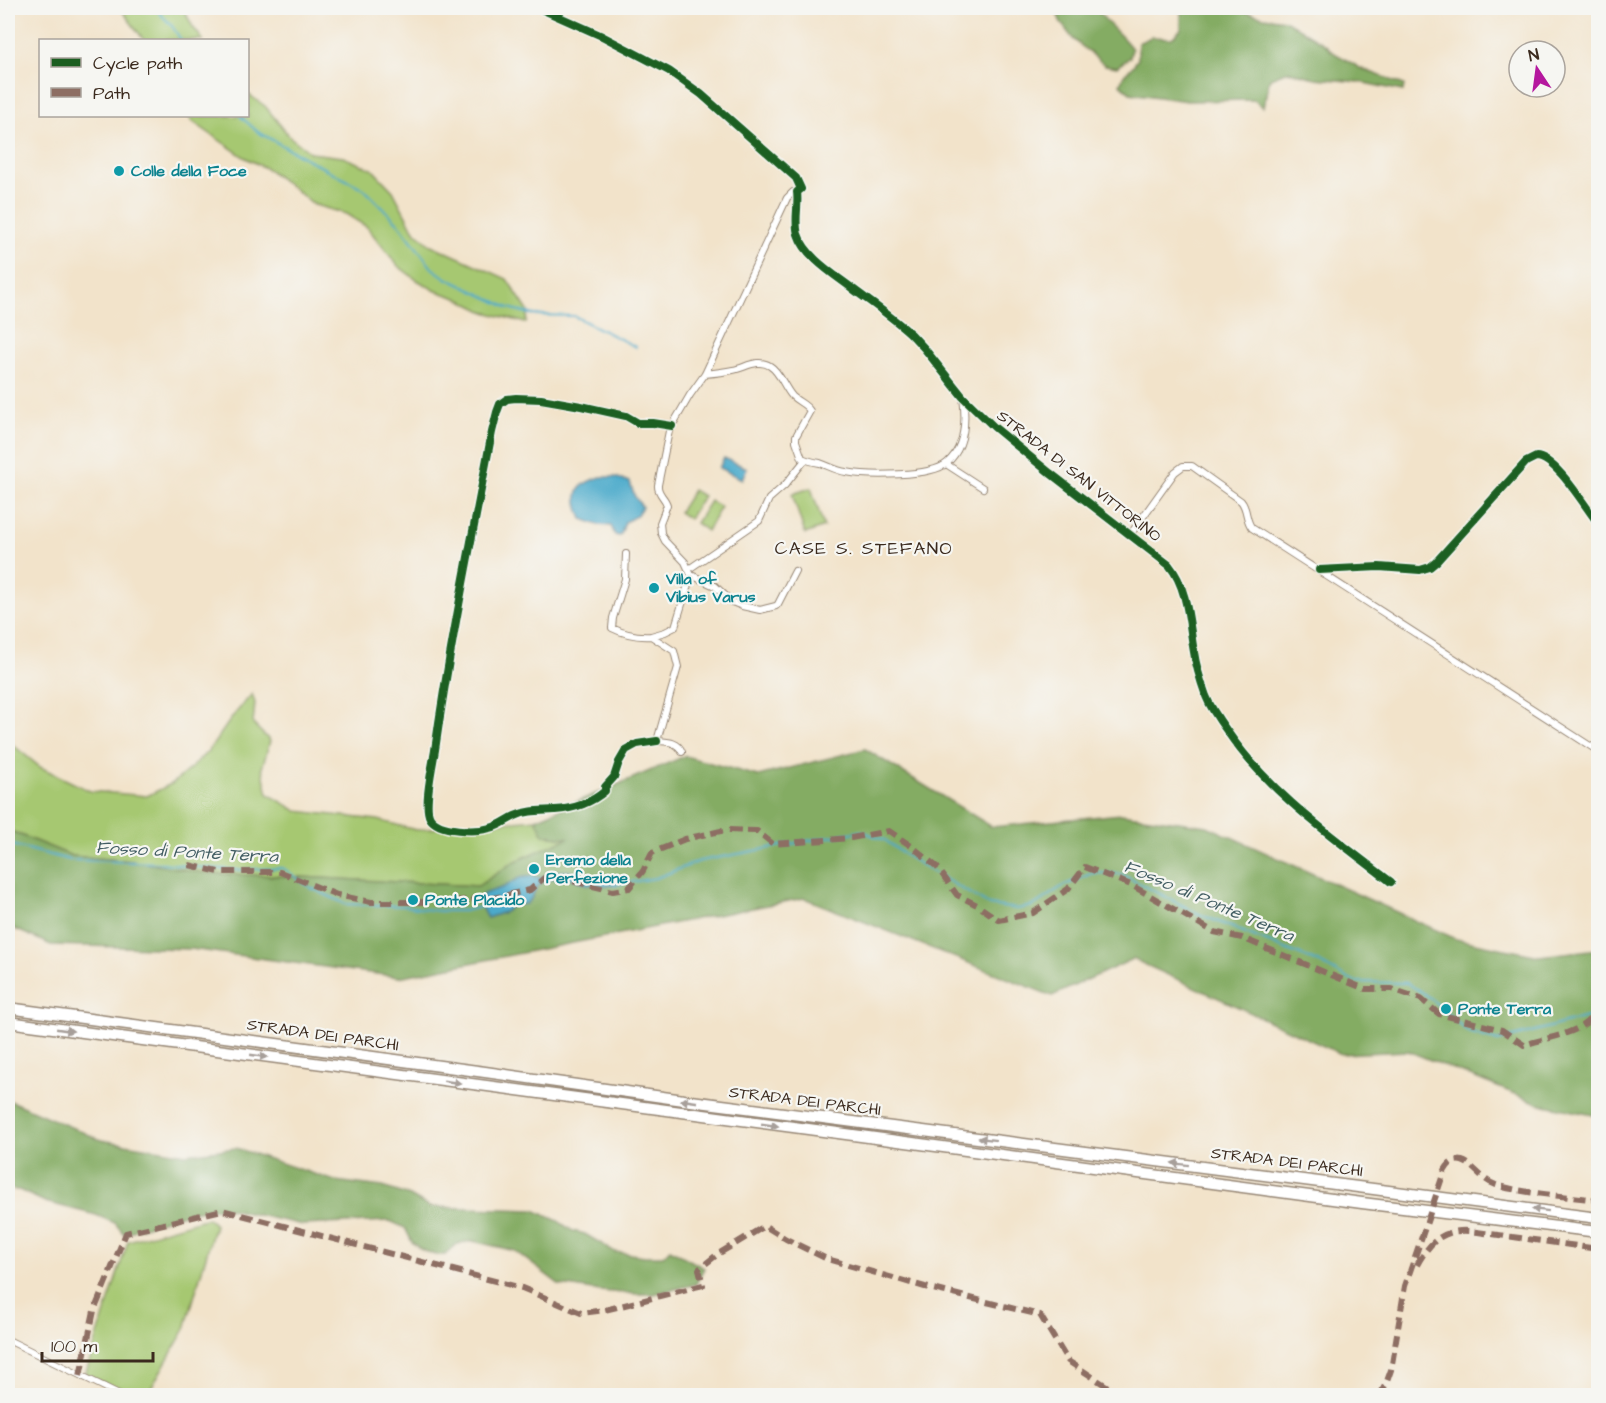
<svg xmlns="http://www.w3.org/2000/svg" width="1606" height="1403" font-family="'Architects Daughter',sans-serif">
	<style>
		.green { fill: #a6c871; stroke: #707948; stroke-width: 1.5 }
		.forest { fill: #84ac63; stroke: #606b40; stroke-width: 1.5 }
		.water { fill: #4caacb; stroke: #446a74; stroke-width: 1.5 }
		.lines { fill: none; stroke-linecap: round; stroke-linejoin: round }
		.stream { stroke: #4caacb; stroke-width: 2 }
		.street-casing { stroke: #968674; stroke-width: 8 }
		.highway-casing { stroke: #968674; stroke-width: 13 }
		.street { stroke: #fff; stroke-width: 6 }
		.highway { stroke: #fff; stroke-width: 10 }
		.quiet { stroke: #8d6e63; stroke-width: 6; stroke-dasharray: 12 6; stroke-linecap: butt }
		.cycleway-casing { stroke: #f6f6f2; stroke-width: 11 }
		.cycleway { stroke: #1b5e20; stroke-width: 8 }
		.oneway { fill: #a79f9a }
		.culture-dot { fill: #0f9aa8; stroke: #f6f6f2; stroke-width: 2 }
		.labels { text-anchor: middle; dominant-baseline: central; stroke-width: 4.5; stroke-linejoin: round; paint-order: stroke }
		.culture-label { font-size: 16px; font-weight: bold; fill: #0d838f; stroke: #f6f6f2; text-anchor: start }
		.street-label { font-size: 16px; fill: #3b2a1e; stroke: #f6f6f2 }
		.neighbourhood-label { font-size: 18px; letter-spacing: 1.5px; fill: #3b2a1e; stroke: #f6f6f2 }
		.water-label { font-size: 18px; font-style: italic; fill: #425d63; stroke: #f6f6f2 }
	</style>
	<rect width="100%" height="100%" fill="#f6f6f2"/>
	<filter id="ink" filterUnits="userSpaceOnUse"><feTurbulence type="fractalNoise" baseFrequency=".0167" numOctaves="2"/><feDisplacementMap in="SourceGraphic" scale="12" xChannelSelector="R" yChannelSelector="G"/><feConvolveMatrix kernelMatrix="1 2 1 2 8 2 1 2 1" color-interpolation-filters="sRGB"/></filter>
	<filter id="wash" filterUnits="userSpaceOnUse"><feTurbulence type="fractalNoise" baseFrequency=".008" numOctaves="4" result="noise"/><feDisplacementMap in="SourceGraphic" scale="24" xChannelSelector="R" yChannelSelector="G"/><feGaussianBlur stdDeviation="1.35" result="paint"/><feColorMatrix in="noise" values="0 0 0 0 0 0 0 0 0 0 0 0 0 0 0 0 0 1.4 0 .05"/><feComposite in="paint" operator="in"/></filter>
	<g filter="url(#wash)">
		<rect width="100%" height="100%" fill="#f2e3ca"/>
		<path class="green" d="M120 8H183L193 27 203 40H144Z
			M248 94 265 106 290 137 311 153 343 157 372 169 393 191 413 229 429 244 507 279 528 311 526 323 485 312 457 298 436 291 417 280 398 266 367 227 346 214 315 205 269 170 244 157 193 122 188 116H248Z
			M811 488 824 527 805 534 792 494Z
			M693 490 703 496 689 519 679 512Z
			M710 501 721 507 707 531 696 523Z
			M252 694 255 703 253 724 270 741 262 768 268 794 297 811 378 820 416 830 536 819 544 835 570 838 514 862 478 886 299 877 205 873 133 861 72 856 8 830V741L40 767 90 791 147 796 173 783 192 767 210 749 233 716Z
			M208 1218 215 1225 185 1329 147 1395H128L85 1375 128 1241Z"/>
		<path class="forest" d="M1055 8H1097C1105 24 1121 33 1132 49L1130 57 1117 67 1105 65 1073 39 1061 23Z
			M1185 8H1231L1264 17 1285 20 1326 45 1331 51 1360 68 1404 85 1403 91 1359 82 1315 78 1288 71 1270 78 1263 107 1254 100 1187 101 1130 93 1120 84 1124 75 1132 67 1138 59V43L1151 37 1172 38 1181 29V10Z
			M865 749 992 827 1121 814 1207 826 1456 939 1539 956 1598 949V1116L1540 1104 1408 1051 1341 1054 1133 959 1052 996 804 898 399 977 191 949 51 945 8 926V830L72 856 133 861 205 873 299 877 478 886 514 862 568 838 544 835 536 819 685 756 758 776Z
			M8 1100 101 1140 186 1154 236 1148 335 1181 383 1187 410 1196 429 1207 534 1210 558 1221 573 1231 585 1234 615 1252 645 1256H663L670 1249 704 1268 696 1284 654 1294H637L600 1291 560 1285 515 1251 473 1241 457 1244 445 1255H435L420 1249 412 1242 405 1228 390 1221 303 1225 226 1208C191 1208 156 1223 124 1234L115 1223 96 1215 45 1202 19 1190 8 1189Z"/>
		<path class="water" d="M724 458 747 468 742 479 719 468Z
			M601 477H615L630 482 634 495 642 507 636 516 625 522 621 534 619 536 615 535 611 526 598 525 582 519C572 495 575 484 601 477Z
			M557 871H569L599 881 618 879 617 886 598 885 586 884 571 878H555L544 881 537 887 531 899 526 904 513 905 505 912 487 918C481 908 479 904 483 894L504 887 519 878 533 876 540 878Z"/>
		<g class="lines">
			<path class="stream" d="M155 8 172 26 181 40
				M240 116 258 132 316 164 364 189 399 224 432 268 446 278 509 308 534 315 574 316 636 347
				M8 844 70 860 163 863 196 867 236 870 283 868 311 888 346 904 404 906 439 911H464L481 907
				M614 885 656 878 700 861 861 831 885 840 905 855 989 905 1017 909 1033 906 1063 886 1093 873 1121 874 1199 914 1320 963 1354 982 1407 983 1429 997 1468 1032 1498 1041 1598 1014"/>
		</g>
	</g>
	<g filter="url(#ink)">
		<g class="lines">
			<defs>
				<path id="street" d="M539 8 602 36 669 71 701 94 796 178 801 189 797 192C799 205 794 221 798 234 805 257 835 275 853 289 873 304 894 318 912 335L924 348 963 397 994 427 1050 473 1169 565C1188 588 1189 624 1194 652 1196 667 1201 682 1206 696 1211 709 1219 720 1227 731 1269 793 1333 837 1391 882
					M705 374C715 373 724 372 733 370 745 368 758 358 770 366 780 372 784 387 792 396 798 402 806 404 810 411L796 436V441L802 458C808 461 814 462 820 463 829 466 837 471 846 472 868 476 931 477 947 463 966 447 966 419 963 397
					M946 464 983 488
					M1130 535 1175 472 1183 466H1192L1241 501C1248 509 1245 520 1252 528L1598 751
					M626 554 625 579 613 618 612 628C624 634 637 637 651 636
					M689 569 759 521 769 499 785 485 805 460
					M1319 570 1379 567 1420 570 1430 567 1436 562 1526 462 1536 457C1556 457 1585 507 1598 523
					M691 575 715 586 732 602 742 606 760 610 776 606 778 604 795 571
					M657 741 637 744 626 750 619 762 614 777 605 787V791C591 803 574 809 555 810 541 811 528 810 515 816 506 820 500 826 490 828 476 832 439 832 430 818 423 806 433 764 435 750 450 643 472 538 492 432L497 412 500 404 507 399 516 398 541 399 581 406 626 416 638 423H653L672 426
					M682 752C678 741 666 742 657 741L678 667 674 651 651 636 665 632 675 627 691 575 685 562 665 541 661 533 660 523 667 505C665 497 657 494 658 485L669 431 690 395 705 374 787 198 793 192H797
					M8 1340 123 1396"/>
				<path id="highway" d="M8 1008 485 1072 691 1101 1598 1218
					M8 1022 1362 1203 1598 1232"/>
			</defs>
			<use href="#street" class="street-casing"/>
			<use href="#highway" class="highway-casing"/>
			<use href="#street" class="street"/>
			<use href="#highway" class="highway"/>
			<path class="quiet" d="M189 865 219 872H280L337 895 371 902H438L493 898 530 890 544 878 568 880 613 891 629 888 643 871 652 853 685 839 725 830 757 831 773 844 851 838 889 831 914 848 937 867 957 895 977 905 999 920 1033 913 1068 889 1085 867 1131 885 1214 932 1242 938 1365 989H1392L1421 999 1439 1014 1502 1030 1524 1045C1544 1038 1576 1035 1590 1019
				M1417 1265C1430 1242 1442 1229 1470 1231L1598 1249
				M80 1376 94 1311 126 1233 222 1210 522 1288 581 1313 605 1310 703 1285 699 1269 718 1254 765 1226 786 1239 827 1259 925 1287 1040 1315 1068 1361 1122 1396
				M1379 1396 1386 1384 1391 1370 1405 1286 1444 1172C1448 1164 1453 1159 1462 1161 1473 1164 1481 1180 1496 1185 1526 1194 1567 1196 1598 1200"/>
			<defs>
				<path id="cycleway" d="M539 8 602 36 669 71 701 94 796 178 801 189 797 192C799 205 794 221 798 234 805 257 835 275 853 289 873 304 894 318 912 335L924 348 963 397 994 427 1050 473 1169 565C1188 588 1189 624 1194 652 1196 667 1201 682 1206 696 1211 709 1219 720 1227 731 1269 793 1333 837 1391 882
					M1319 570 1379 567 1420 570 1430 567 1436 562 1526 462 1536 457C1556 457 1585 507 1598 523
					M657 741 637 744 626 750 619 762 614 777 605 787V791C591 803 574 809 555 810 541 811 528 810 515 816 506 820 500 826 490 828 476 832 439 832 430 818 423 806 433 764 435 750 450 643 472 538 492 432L497 412 500 404 507 399 516 398 541 399 581 406 626 416 638 423H653L672 426"/>
			</defs>
			<use href="#cycleway" class="cycleway-casing"/>
			<use href="#cycleway" class="cycleway"/>
		</g>
		<defs><path id="oneway-solid" d="M-6-.8H1V-3.2L6.5 0L1 3.2V.8H-6Z" transform="scale(1.5)"/></defs>
		<g class="oneway">
			<use href="#oneway-solid" transform="translate(65 1030) rotate(8)"/>
			<use href="#oneway-solid" transform="translate(259 1056) rotate(8)"/>
			<use href="#oneway-solid" transform="translate(452 1082) rotate(8)"/>
			<use href="#oneway-solid" transform="translate(689 1101) rotate(-172)"/>
			<use href="#oneway-solid" transform="translate(770 1125) rotate(8)"/>
			<use href="#oneway-solid" transform="translate(987 1139) rotate(-173)"/>
			<use href="#oneway-solid" transform="translate(1180 1164) rotate(-173)"/>
			<use href="#oneway-solid" transform="translate(1540 1210) rotate(-173)"/>
		</g>
	</g>
	<g class="culture-dot">
		<circle cx="119" cy="171" r="6"/>
		<circle cx="654" cy="588" r="6"/>
		<circle cx="534" cy="869" r="6"/>
		<circle cx="413" cy="900" r="6"/>
		<circle cx="1446" cy="1009" r="6"/>
	</g>
	<g class="labels">
		<g class="culture-label">
			<text x="131" y="171">Colle della Foce</text>
			<text x="666" y="579">Villa of<tspan x="666" dy="18">Vibius Varus</tspan></text>
			<text x="546" y="860">Eremo della<tspan x="546" dy="18">Perfezione</tspan></text>
			<text x="425" y="900">Ponte Placido</text>
			<text x="1458" y="1009">Ponte Terra</text>
		</g>
		<g class="street-label">
			<text transform="translate(1079 476) rotate(38)">STRADA DI SAN VITTORINO</text>
			<text transform="translate(323 1035) rotate(8)">STRADA DEI PARCHI</text>
			<text transform="translate(805 1101) rotate(7)">STRADA DEI PARCHI</text>
			<text transform="translate(1287 1162) rotate(7)">STRADA DEI PARCHI</text>
		</g>
		<g class="neighbourhood-label">
			<text x="864" y="548">CASE S. STEFANO</text>
		</g>
		<g class="water-label">
			<text transform="translate(187 852) rotate(3)">Fosso di Ponte Terra</text>
			<text transform="translate(1209 901) rotate(23)">Fosso di Ponte Terra</text>
		</g>
	</g>
	<rect width="1606" height="1403" fill="none" stroke="#f6f6f2" stroke-width="30"/>
	<rect x="39" y="39" width="210" height="78" fill="#f6f6f2" stroke="#aba49d" stroke-width="1.5"/>
	<rect x="51" y="58" width="30" height="9" fill="#1b5e20" stroke="#aba49d" stroke-width="1.5"/>
	<text x="93" y="69" font-size="18" fill="#3b2a1e">Cycle path</text>
	<rect x="51" y="88" width="30" height="9" fill="#8d6e63" stroke="#aba49d" stroke-width="1.5"/>
	<text x="93" y="99" font-size="18" fill="#3b2a1e">Path</text>
	<g transform="translate(1537 69) rotate(347)"><circle r="28" fill="#f6f6f2" stroke="#aba49d" stroke-width="1.5"/>
	<path d="M0-4.5L10 22L0 15L-10 22Z" fill="#b5179e"/>
	<text y="-9" font-size="16" font-weight="bold" text-anchor="middle" fill="#3b2a1e">N</text>
	</g>
	<path d="M42 1352v9h111v-9" fill="none" stroke="#3b2a1e" stroke-width="3"/>
	<text x="51" y="1352" font-size="18" fill="#3b2a1e" stroke="#f6f6f2" stroke-width="4.5" paint-order="stroke">100 m</text>
</svg>
